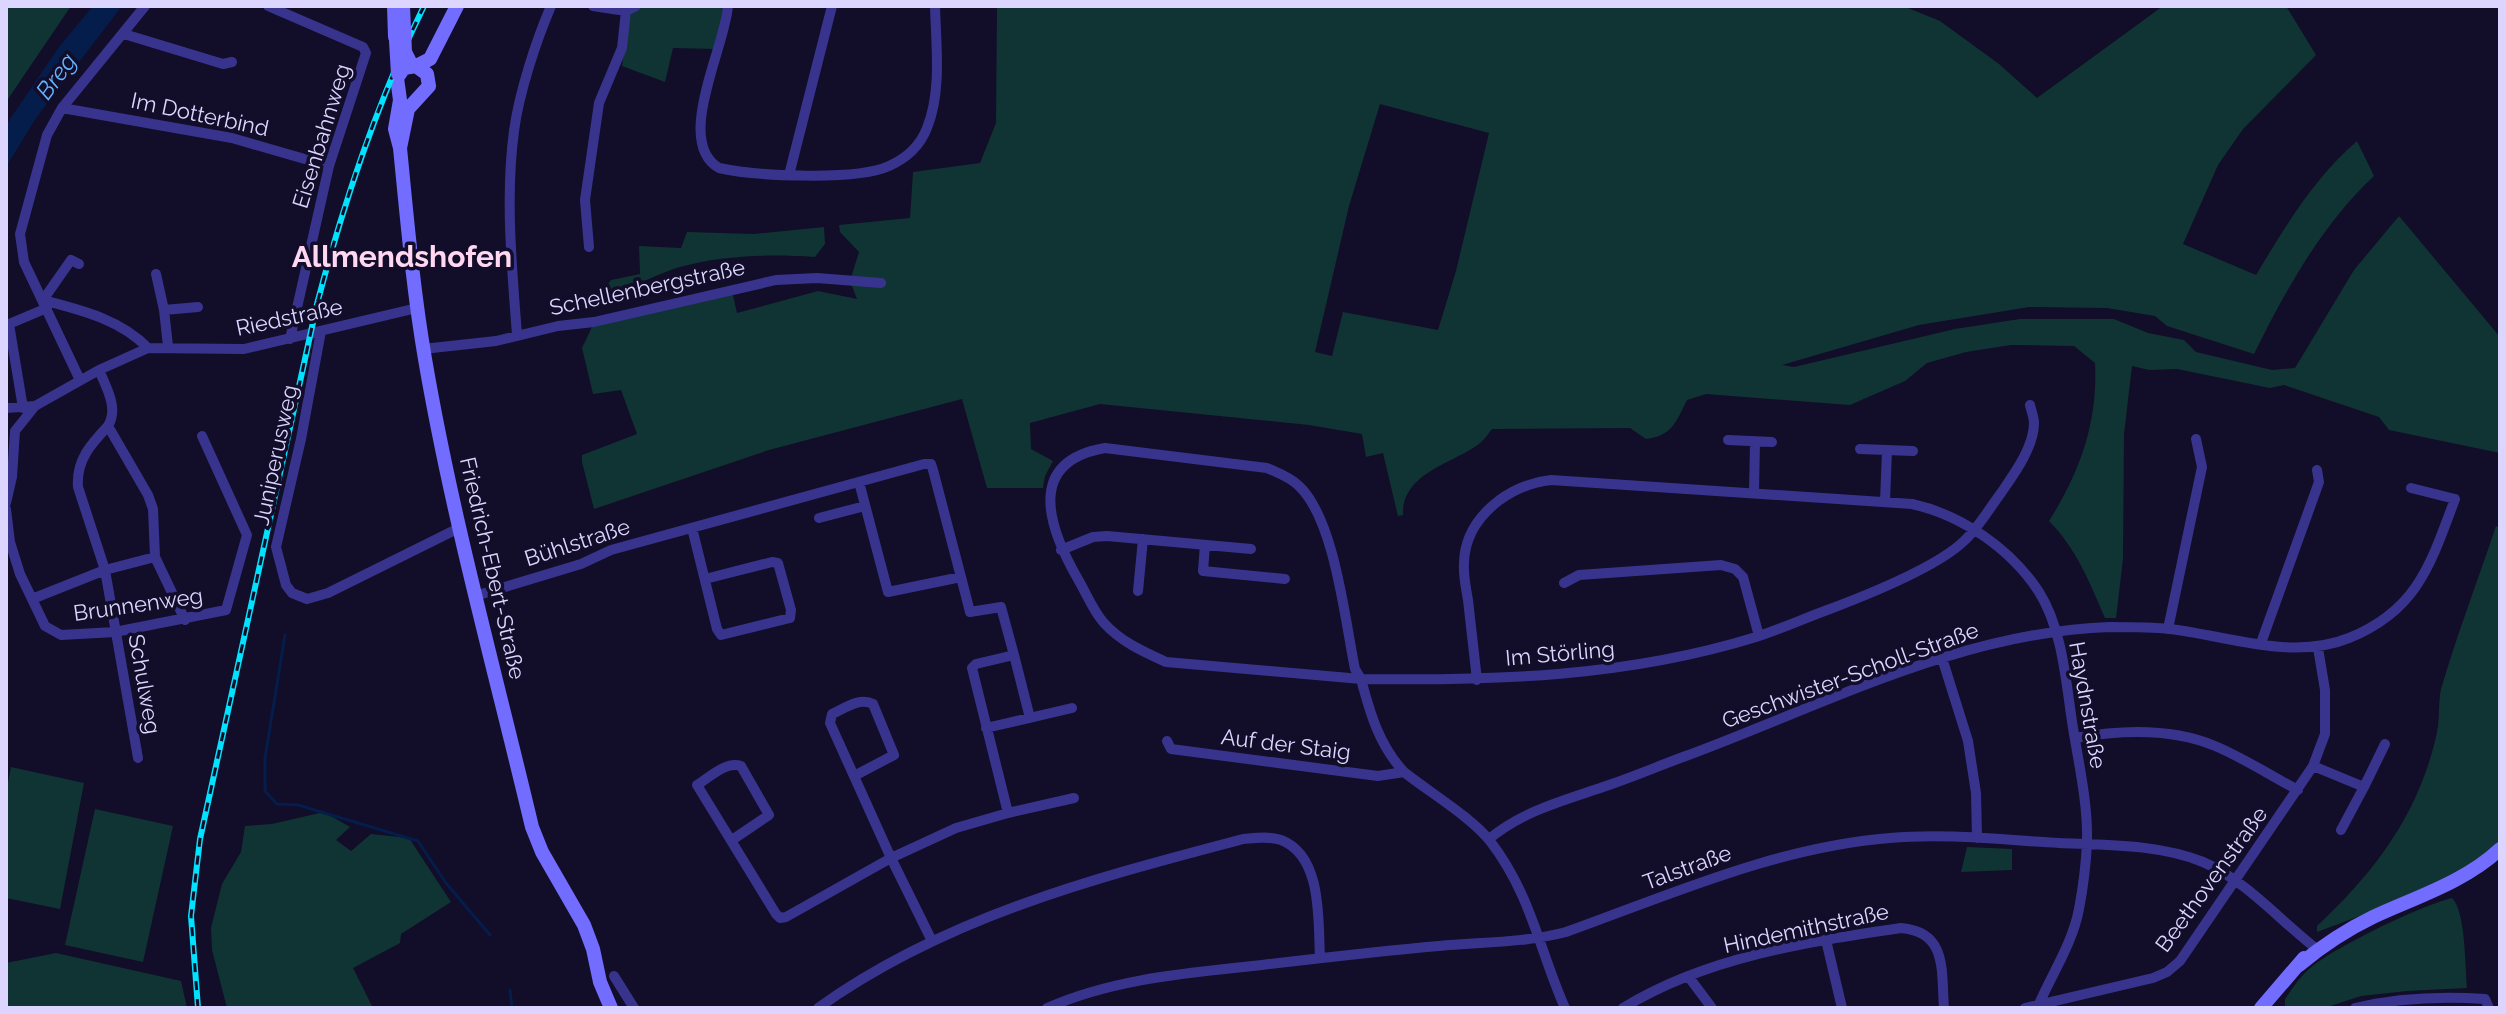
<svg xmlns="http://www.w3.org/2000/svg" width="2506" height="1014" font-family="Raleway,sans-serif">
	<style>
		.green { fill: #103433; fill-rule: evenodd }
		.water { fill: #051d4a }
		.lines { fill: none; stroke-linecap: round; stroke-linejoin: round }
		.stream { stroke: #051d4a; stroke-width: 3 }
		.street { stroke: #38348d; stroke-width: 10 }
		.secondary { stroke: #726cff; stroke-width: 14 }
		.rail-casing { stroke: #01e2ff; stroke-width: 6 }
		.rail { stroke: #120d29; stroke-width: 3; stroke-dasharray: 9; stroke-linecap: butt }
		.secondary-bridge { stroke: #726cff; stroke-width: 14 }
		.labels { text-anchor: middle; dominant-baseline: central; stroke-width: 7; stroke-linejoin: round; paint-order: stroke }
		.street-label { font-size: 22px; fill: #dbd5ff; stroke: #120d29 }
		.water-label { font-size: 24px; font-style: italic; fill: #63b5ff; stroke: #120d29 }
		.district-label { font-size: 30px; font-weight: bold; fill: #ffd7f0; stroke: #120d29 }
	</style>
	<rect width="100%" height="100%" fill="#120d29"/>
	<path class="green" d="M6 6H71L6 102Z
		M643 6H724L715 49 673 48 665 82 622 66 630 12Z
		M997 6H1903L1940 21 1999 64 2037 98 2163 6H2286L2316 55 2243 129 2218 165 2183 244 2256 275C2285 227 2314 178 2357 141L2374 176C2323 223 2285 291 2254 354L2167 326 2155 316 2107 308 2029 307 1919 325 1782 365 1794 367 1955 329 2020 319H2114L2148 333 2184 340 2196 352 2272 370 2295 368 2354 270 2399 216 2500 337V453L2389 430 2379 417 2284 385 2270 388 2177 369 2149 370 2132 366 2124 434 2123 559 2116 618H2105C2090 583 2076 548 2049 521 2080 472 2098 422 2095 363L2074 346 2011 345 1966 352 1927 363 1905 381 1850 405 1706 394 1687 400C1676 422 1672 436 1646 439L1630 428 1492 429C1488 434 1484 440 1479 444 1452 464 1402 473 1403 515L1398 516 1383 453 1366 457 1362 434 1309 425 1100 404 1030 423 1031 449 1053 461 1045 476 1043 488H987L962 399 769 450 594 509 582 462V455L637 434 621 390 593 394 582 348 593 325 732 291 737 313 818 291 857 299 850 281 859 252 840 232 839 225 910 218 913 172 980 163 996 123ZM1380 104 1489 133 1456 271 1438 330 1343 312 1332 356 1315 352 1349 206Z
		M824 227 825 244 815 257C771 254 723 255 680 267 646 277 625 296 587 294L604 290 611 280 640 274 639 246 681 248 687 232 754 234Z
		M2496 526 2500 528V843L2456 874 2384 907 2317 932V926C2376 871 2420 812 2437 732 2440 718 2438 703 2441 689 2457 634 2478 580 2496 526Z
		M11 767 84 783 60 909 6 898V793Z
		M95 809 173 826 143 962 65 945Z
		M324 812 350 827 336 840 351 851 371 834 409 838 451 902 401 934 400 943 353 968 373 1008H227L212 950 211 928 222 884 241 852 245 826 272 824Z
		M1967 847 2012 849V870L1961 872Z
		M2452 898C2466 912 2465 967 2467 988L2407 991 2361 996 2324 1008H2285V999C2292 989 2299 978 2308 970 2332 948 2420 906 2452 898Z
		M56 953 181 981 187 1008H6V963Z"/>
	<path class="water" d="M93 6H122L36 118 6 167V125L59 47Z"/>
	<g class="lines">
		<path class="stream" d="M285 635 265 758V791L277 804 298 805 418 841 446 883 490 935
			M510 990 512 1008"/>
		<path class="street" d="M268 6 363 47 366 53 329 166 290 339
			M593 6 626 11 636 6
			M728 6C725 48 674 142 719 168 755 176 857 181 889 166 907 158 920 146 927 128 942 91 936 45 935 6
			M124 34 223 64 232 62
			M62 108 232 138 329 166
			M789 175 832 6
			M589 247 585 200 599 103 622 48 626 11
			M156 274 164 310 168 346
			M43 300C81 310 120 319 148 348
			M43 300 71 260 79 264
			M164 310 198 307
			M321 331 301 439 276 547 286 585 292 593 307 599 328 593 459 528
			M517 335C512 268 505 198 514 131 519 93 536 41 551 6
			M423 349 496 341 558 326 594 322 776 280 817 278 881 283
			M99 370C106 387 119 408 108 426L148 495 153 509 155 557 185 620
			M80 380 24 262 20 234 47 135 62 108 145 6
			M6 408 35 406 99 370 148 348 244 349 417 308
			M23 408 9 324 47 308
			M108 426C91 444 76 460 78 487L105 570 138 758
			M1728 440 1772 442
			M1105 448 1267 468C1278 473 1290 477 1299 486 1335 520 1345 621 1355 669L1361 679 1166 662C1144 652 1121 642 1104 623 1094 612 1087 595 1079 581 1050 531 1023 462 1105 448Z
			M1860 449 1913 451
			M1754 493 1755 442
			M1885 502 1887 450
			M6 503 12 477 15 431 35 406
			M6 509 10 542 20 574 45 626 61 635 115 632 226 610 247 535 202 436
			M819 518 865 506
			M692 528 717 629 721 635 790 618 791 610 778 563 772 562 705 579
			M1205 545 1203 571 1285 579
			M1061 550 1093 537 1107 536 1251 549
			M961 577 970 612 1001 607 1014 655 976 664 972 668 1008 813
			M1564 583 1579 575 1721 565 1735 569 1743 577 1759 636
			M1138 591 1143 539
			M475 596 581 564 611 550 924 464H931L933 470 961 577 888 592 859 482
			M32 599 105 570 155 557
			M2168 629 2202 467 2196 439
			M2261 643 2319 482 2317 470
			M1014 655 1030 718
			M1942 658 1968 741 1976 793 1977 838
			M1477 680C1474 654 1471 627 1468 600 1466 588 1463 575 1464 563 1465 517 1510 484 1551 480L1912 504C1962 515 2011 549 2039 592 2063 630 2066 684 2073 728 2079 765 2088 804 2087 842 2086 864 2083 888 2079 909 2073 942 2052 974 2039 1004
			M986 728 1072 708
			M2075 738C2120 730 2172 728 2215 746 2244 758 2271 776 2298 790
			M1167 741 1171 749 1378 776 1404 772
			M2313 766 2364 787 2385 744
			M2341 830 2364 787
			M1489 839C1523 811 1562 801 1603 787 1630 778 1656 767 1683 757 1822 706 1959 632 2110 627 2129 627 2151 627 2170 629 2229 636 2292 661 2349 638 2418 610 2431 563 2455 499L2411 488
			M732 840 769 815 741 766C726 761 710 777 697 785L776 914 780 918 786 917 891 858 830 723 832 714C845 708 860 697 873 704L894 755 854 776
			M1826 940 1842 1008
			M932 941 891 858 956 828 1008 813 1074 798
			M614 976 634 1008
			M1688 976 1712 1008
			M818 1008C945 917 1095 878 1243 839 1256 838 1269 836 1281 840 1323 856 1318 922 1320 958
			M1047 1008C1115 978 1189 973 1262 965 1321 958 1380 951 1439 946 1481 942 1524 943 1566 932 1672 894 1777 847 1890 838 1946 833 2003 840 2059 843 2105 845 2159 844 2203 862 2247 881 2280 921 2318 950
			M1565 1008C1539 949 1531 894 1490 841 1471 817 1429 792 1404 772 1379 745 1370 713 1361 679 1495 681 1627 677 1756 637 1781 629 1805 618 1830 609 1867 595 1936 568 1964 541 1979 527 1989 509 2001 493 2014 474 2034 447 2034 423 2034 417 2031 410 2030 405
			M1623 1008C1706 957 1806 942 1901 928 1948 932 1941 971 1944 1008
			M2025 1008 2153 978 2167 972 2180 961 2313 766 2325 734V690L2318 648
			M2355 1008C2397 998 2442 996 2485 999L2489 1008"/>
		<path class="secondary" d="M394 6 395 37
			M416 66 430 59 457 6
			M400 148 408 109 429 86 427 74 416 66 404 68 397 78 400 100 395 129 400 148C407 218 413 289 425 359 452 517 495 671 532 827L542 852 584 925 593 949 600 982 611 1008
			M2299 965C2322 946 2346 930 2373 917 2416 897 2465 882 2500 849
			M2261 1008 2304 958"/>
		<defs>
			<path id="rail" d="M198 1008 191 916 200 839 317 304C344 201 377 102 424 6"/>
		</defs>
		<use href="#rail" class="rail-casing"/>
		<use href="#rail" class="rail"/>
		<path class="secondary-bridge" d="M403 6 405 52 412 66
			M396 41 398 74"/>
	</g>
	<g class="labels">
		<g class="street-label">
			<text transform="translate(200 114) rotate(12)">Im Dotterbind</text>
			<text transform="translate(321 136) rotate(-73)">Eisenbahnweg</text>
			<text transform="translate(647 287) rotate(-12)">Schellenbergstraße</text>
			<text transform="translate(289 317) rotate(-12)">Riedstraße</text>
			<text transform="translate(275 455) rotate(-78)">Juniperusweg</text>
			<text transform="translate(577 542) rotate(-18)">Bühlstraße</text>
			<text transform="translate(493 568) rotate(77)">Friedrich-Ebert-Straße</text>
			<text transform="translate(138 604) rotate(-8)">Brunnenweg</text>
			<text transform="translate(1560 653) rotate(-5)">Im Störling</text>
			<text transform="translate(1850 675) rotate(-20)">Geschwister-Scholl-Straße</text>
			<text transform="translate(145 684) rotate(80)">Schulweg</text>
			<text transform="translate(2088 705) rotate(80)">Haydnstraße</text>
			<text transform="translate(1286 744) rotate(7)">Auf der Staig</text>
			<text transform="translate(1687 867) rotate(-20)">Talstraße</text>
			<text transform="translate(2211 879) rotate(-54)">Beethovenstraße</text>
			<text transform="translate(1806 928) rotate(-12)">Hindemithstraße</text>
		</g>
		<g class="water-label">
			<text transform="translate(56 76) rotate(-54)">Breg</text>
		</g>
		<g class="district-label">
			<text x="402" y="256">Allmendshofen</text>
		</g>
	</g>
	<rect width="2506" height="1014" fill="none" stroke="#dbd5ff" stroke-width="16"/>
</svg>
